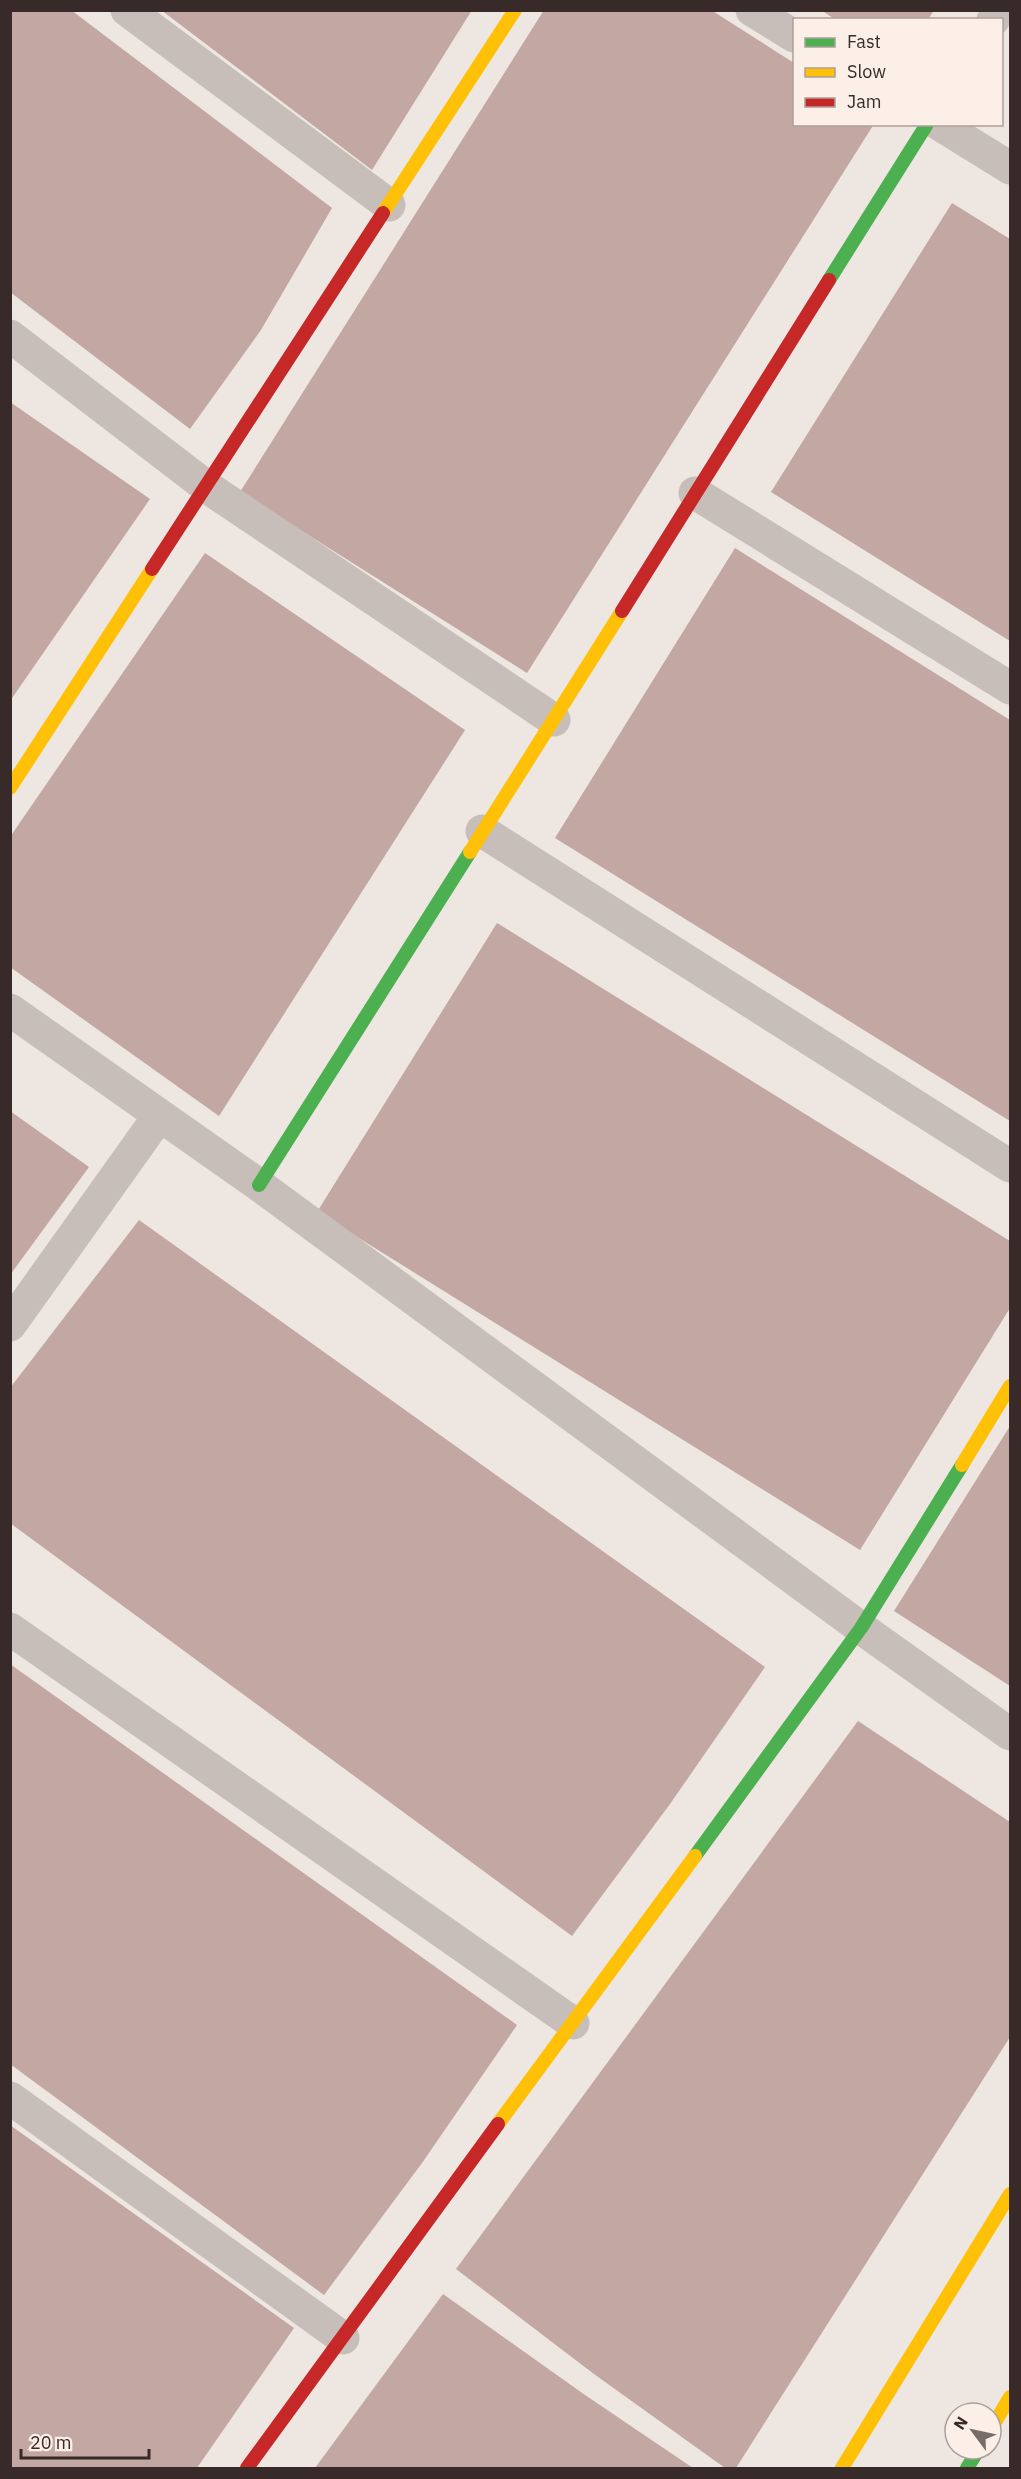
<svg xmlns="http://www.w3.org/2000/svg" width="1021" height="2479" font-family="'IBM Plex Sans',sans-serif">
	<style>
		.building { fill: #c2a7a2 }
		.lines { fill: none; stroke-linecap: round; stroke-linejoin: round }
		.street { stroke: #c7beb9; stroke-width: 33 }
		.fast { stroke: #4caf50; stroke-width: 14 }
		.slow { stroke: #ffc107; stroke-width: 14 }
		.jam { stroke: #c62828; stroke-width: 14 }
	</style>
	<rect width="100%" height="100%" fill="#ede6e1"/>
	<path class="building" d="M10 10H71L332 208 261 330 190 429 10 292Z
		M161 10H472L372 170Z
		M544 10H711L794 63V124H874L527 673 240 492Z
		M821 10H934L928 20H836Z
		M952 203 1010 239V641L771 492Z
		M10 402 150 499 10 701Z
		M735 548 1010 720V1121L555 838Z
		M205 553 465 730 219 1116 10 967V837Z
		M497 923 1010 1241V1308L860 1550 317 1212Z
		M10 1111 89 1167 10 1275Z
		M139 1220 765 1667 670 1804 572 1936 10 1523V1388Z
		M1010 1426V1686L894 1611Z
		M10 1664 517 2025 422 2163 324 2295 10 2064Z
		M858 1721 1010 1822V2037L736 2468H725L594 2374 456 2269Z
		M10 2125 294 2328 197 2468H10Z
		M443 2294 585 2395 693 2468H315Z"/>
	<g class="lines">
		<path class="street" d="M127 10 389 205
			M752 10 794 36
			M993 20 999 10
			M939 124 1010 168
			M10 336 207 487 554 720
			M695 493 1010 688
			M482 831 1010 1166
			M10 1010 259 1185 861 1628 1010 1734
			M10 1325 159 1116
			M10 1629 573 2023
			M10 2098 343 2338"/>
		<path class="fast" d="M829 280 927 124
			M259 1185 470 852
			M695 1856 861 1628 962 1465
			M967 2468 979 2449"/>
		<path class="slow" d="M383 213 515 10
			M10 788 152 569
			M470 852 622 611
			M962 1465 1010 1386
			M498 2124 695 1856
			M991 2429 1010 2397
			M842 2468 1010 2194"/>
		<path class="jam" d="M152 569 383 213
			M622 611 829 280
			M247 2468 498 2124"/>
	</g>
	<rect width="1021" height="2479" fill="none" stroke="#382a28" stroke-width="24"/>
	<rect x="793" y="18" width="210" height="108" fill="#fbefe8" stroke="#ada09b" stroke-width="1.5"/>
	<rect x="805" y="38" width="30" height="9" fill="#4caf50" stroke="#ada09b" stroke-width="1.5"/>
	<text x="847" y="48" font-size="18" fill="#382a28">Fast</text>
	<rect x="805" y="68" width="30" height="9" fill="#ffc107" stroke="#ada09b" stroke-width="1.5"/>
	<text x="847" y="78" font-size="18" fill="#382a28">Slow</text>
	<rect x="805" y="98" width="30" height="9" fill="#c62828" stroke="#ada09b" stroke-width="1.5"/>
	<text x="847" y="108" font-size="18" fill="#382a28">Jam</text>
	<g transform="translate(973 2431) rotate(303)"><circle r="28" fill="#fbefe8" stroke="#ada09b" stroke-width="1.5"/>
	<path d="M0-4.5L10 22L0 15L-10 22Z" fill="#776c69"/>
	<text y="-9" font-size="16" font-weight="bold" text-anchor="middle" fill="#382a28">N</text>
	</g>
	<path d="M21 2449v9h128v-9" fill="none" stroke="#382a28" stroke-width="3"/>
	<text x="30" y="2449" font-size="18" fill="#382a28" stroke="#fbefe8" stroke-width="4.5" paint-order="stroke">20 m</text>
</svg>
